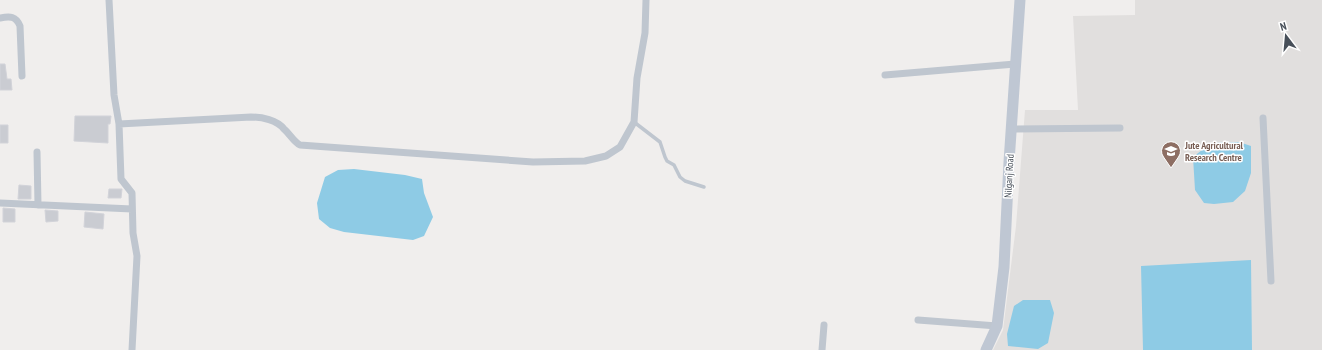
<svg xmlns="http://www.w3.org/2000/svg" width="1322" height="350" font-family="'PT Sans Narrow',sans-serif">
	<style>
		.education { fill: #e1dfde }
		.water { fill: #8ecbe5 }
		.building { fill: #caccd2; stroke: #d2d3d9 }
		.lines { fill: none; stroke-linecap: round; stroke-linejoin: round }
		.lane { stroke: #bfc6cf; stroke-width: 3.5 }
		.street { stroke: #bfc6cf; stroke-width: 7 }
		.secondary { stroke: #bfc7d3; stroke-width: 11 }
		.labels { text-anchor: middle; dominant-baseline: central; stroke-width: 3; stroke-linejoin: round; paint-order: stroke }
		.education-label { font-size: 10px; font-weight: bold; fill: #785e54; stroke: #fff; text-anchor: start }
		.street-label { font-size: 10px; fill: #474f59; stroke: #fff }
	</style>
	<rect width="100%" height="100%" fill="#f0eeed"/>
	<path class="education" d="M1135 0H1322V350H993L1003 330 1016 226 1025 110H1078L1073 16 1135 15Z"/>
	<path class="water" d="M1239 142 1251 146V173L1245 191 1233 202 1214 204 1204 203 1195 190 1193 157 1211 143Z
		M354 169 405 175 422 179 424 193 433 217 424 236 413 240 344 232 330 228 319 219 317 203 325 177 338 170Z
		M1251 260 1252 350H1143L1141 266Z
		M1023 300H1050L1054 313 1048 343 1038 349 1008 346 1007 334 1014 306Z"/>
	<path class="building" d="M0 64H5L7 79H11L12 90H0Z
		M75 116H111L110 124H108V143L74 141Z
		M0 125H8V143H0Z
		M19 185 31 186V199H18Z
		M109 189H122L121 198H108Z
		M3 208 15 209V222H3Z
		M45 210 58 211V221L46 222Z
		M85 212 104 214 103 229 84 227Z"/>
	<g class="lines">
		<path class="lane" d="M634 122 660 142 665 157 667 161 674 165 680 177 685 181 704 187"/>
		<path class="street" d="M109 0 114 95 119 124 121 179 132 193 133 233 137 256 132 350
			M0 18C10 16 16 16 20 26L22 76
			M885 75 1015 64
			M1263 118 1271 281
			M119 124 251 117C262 117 277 120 284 129 290 134 293 141 300 145L533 162 585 161 606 156 620 147 634 122 637 78 645 33 646 0
			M1011 129 1120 128
			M37 152 38 205
			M0 203 132 209
			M918 320 997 326
			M822 350 824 325"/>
		<path class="secondary" d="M986 350 997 326 1004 267 1009 162 1020 0"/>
	</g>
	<defs>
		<symbol id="university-pin" viewBox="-11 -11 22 30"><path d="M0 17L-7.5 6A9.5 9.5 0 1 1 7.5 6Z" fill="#8d6e63" stroke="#fff"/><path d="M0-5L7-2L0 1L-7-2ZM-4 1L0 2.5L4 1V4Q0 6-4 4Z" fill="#fff"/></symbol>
	</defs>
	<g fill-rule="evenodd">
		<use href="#university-pin" x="1160" y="140" width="22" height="30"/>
	</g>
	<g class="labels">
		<g class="education-label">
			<text x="1185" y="145">Jute Agricultural<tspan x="1185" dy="12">Research Centre</tspan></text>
		</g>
		<g class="street-label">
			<text transform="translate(1009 176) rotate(-87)">Nilganj Road</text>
		</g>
	</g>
	<g transform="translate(1286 36) rotate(344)" stroke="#ffffff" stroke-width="3" paint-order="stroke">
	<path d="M0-3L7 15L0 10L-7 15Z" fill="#474f59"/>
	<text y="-6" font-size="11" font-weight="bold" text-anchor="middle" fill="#474f59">N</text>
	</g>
</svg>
